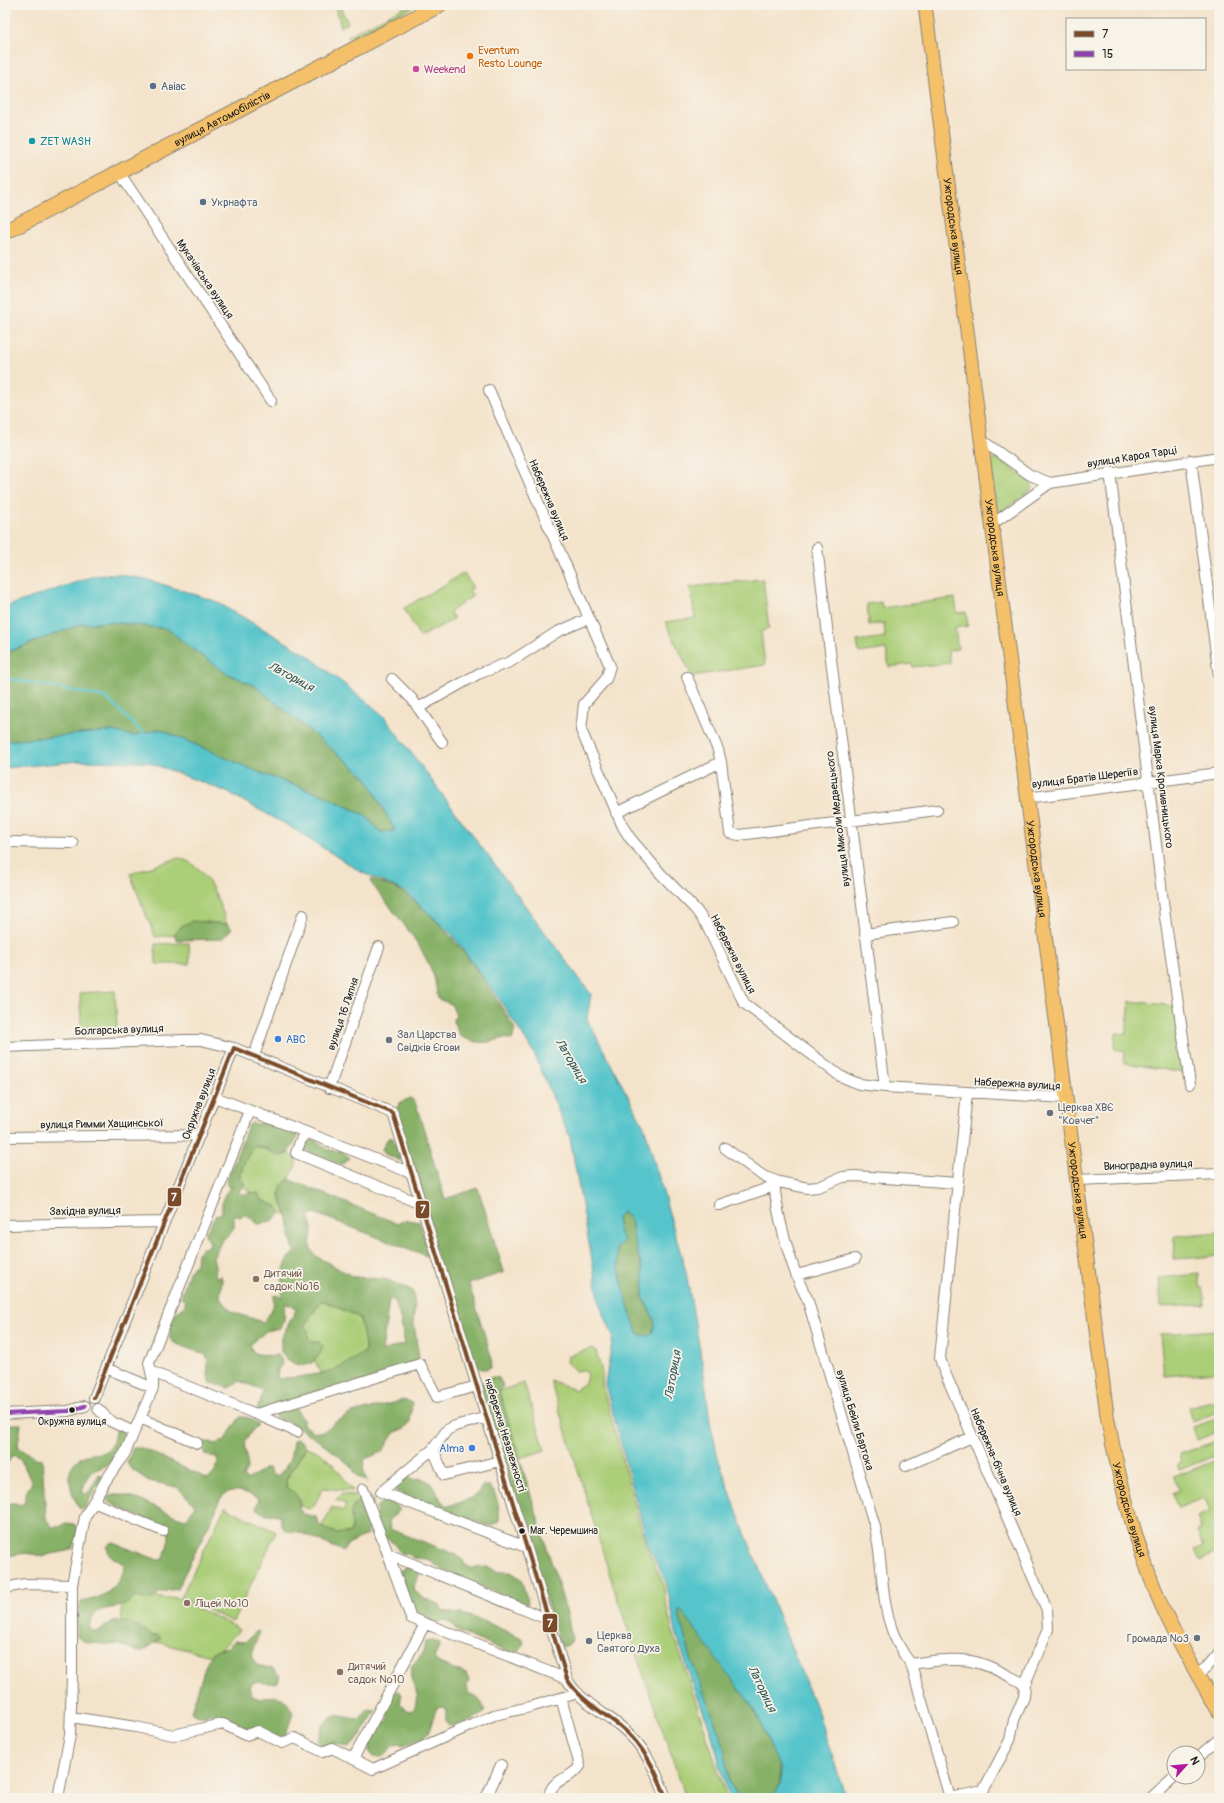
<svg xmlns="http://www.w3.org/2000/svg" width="1224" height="1803" font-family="Pangolin,sans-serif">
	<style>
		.green { fill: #abce78; stroke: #64754a }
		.forest { fill: #88b168; stroke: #526642; fill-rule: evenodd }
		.water { fill: #57c5cb; stroke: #3a7074; fill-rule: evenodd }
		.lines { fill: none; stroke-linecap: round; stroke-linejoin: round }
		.stream { stroke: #57c5cb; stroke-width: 2.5 }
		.minor-casing { stroke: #888074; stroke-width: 12 }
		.major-casing { stroke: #888074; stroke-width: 15 }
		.highway-casing { stroke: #888074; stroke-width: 17 }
		.minor { stroke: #fff; stroke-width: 10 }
		.major { stroke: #f4c16a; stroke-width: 13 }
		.highway { stroke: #f4c16a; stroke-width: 15 }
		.bus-1-casing { stroke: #f7f3e8; stroke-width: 7 }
		.bus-2-casing { stroke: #f7f3e8; stroke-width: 7 }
		.bus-1 { stroke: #7a4b2a; stroke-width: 4 }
		.bus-2 { stroke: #8e44ad; stroke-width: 4 }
		.food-dot { fill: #e8710a; stroke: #f7f3e8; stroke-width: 1.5 }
		.hotel-dot { fill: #d1479c; stroke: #f7f3e8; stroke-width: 1.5 }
		.service-dot { fill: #5c6f8a; stroke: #f7f3e8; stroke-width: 1.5 }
		.culture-dot { fill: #0f9aa8; stroke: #f7f3e8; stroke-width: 1.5 }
		.shop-dot { fill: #3f7fe0; stroke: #f7f3e8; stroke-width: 1.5 }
		.worship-dot { fill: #6b7280; stroke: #f7f3e8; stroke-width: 1.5 }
		.education-dot { fill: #8d6e63; stroke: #f7f3e8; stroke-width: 1.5 }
		.bus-dot { fill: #1c1c1c; stroke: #f7f3e8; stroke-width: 1.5 }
		.labels { text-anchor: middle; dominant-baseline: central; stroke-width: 3.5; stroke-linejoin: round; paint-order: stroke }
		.bus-label { font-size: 10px; fill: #1c1c1c; stroke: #f7f3e8 }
		.food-label { font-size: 11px; fill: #c56008; stroke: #f7f3e8; text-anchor: start }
		.hotel-label { font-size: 11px; fill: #b23c85; stroke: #f7f3e8; text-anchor: start }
		.service-label { font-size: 11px; fill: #4e5e75; stroke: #f7f3e8; text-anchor: start }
		.street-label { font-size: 11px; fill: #1c1c1c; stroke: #f7f3e8 }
		.culture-label { font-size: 11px; fill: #0d838f; stroke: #f7f3e8; text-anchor: start }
		.worship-label { font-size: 11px; fill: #5b616d; stroke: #f7f3e8; text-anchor: start }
		.shop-label { font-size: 11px; fill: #366cbe; stroke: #f7f3e8; text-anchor: start }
		.education-label { font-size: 11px; fill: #785e54; stroke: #f7f3e8; text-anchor: start }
		.water-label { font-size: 12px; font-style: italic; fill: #315759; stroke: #f7f3e8 }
		.line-badge { stroke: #f7f3e8; stroke-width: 1.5 }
		.badge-label { font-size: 11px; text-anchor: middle; font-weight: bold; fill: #fff }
	</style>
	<rect width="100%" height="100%" fill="#f7f3e8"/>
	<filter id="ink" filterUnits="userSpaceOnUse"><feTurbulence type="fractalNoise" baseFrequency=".025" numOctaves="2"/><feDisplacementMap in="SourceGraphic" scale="8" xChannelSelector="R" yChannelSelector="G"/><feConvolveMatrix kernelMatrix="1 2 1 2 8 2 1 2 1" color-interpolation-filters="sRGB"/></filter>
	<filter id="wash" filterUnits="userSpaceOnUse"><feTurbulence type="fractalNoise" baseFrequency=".012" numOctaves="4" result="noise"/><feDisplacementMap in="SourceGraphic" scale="16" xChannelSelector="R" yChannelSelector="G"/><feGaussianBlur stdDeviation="0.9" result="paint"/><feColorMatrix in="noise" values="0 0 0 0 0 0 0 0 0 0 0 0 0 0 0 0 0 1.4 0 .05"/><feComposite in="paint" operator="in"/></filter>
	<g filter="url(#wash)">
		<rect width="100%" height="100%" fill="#f4e3cb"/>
		<path class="green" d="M335 5H339L348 23 341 27Z
			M409 5H417L349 39 347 36Z
			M996 458 1000 459 1030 482 1032 487 1030 491 1000 513 997 512 990 462Z
			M464 573 473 588 469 590 473 596 450 612 454 619 420 637 404 608Z
			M763 579 769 629 761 631 765 665 692 676 665 622 695 618 690 587Z
			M955 598 957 613 966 612 968 626 955 628 958 649 948 651 950 663 913 667 912 664 889 667 886 649 859 653 857 641 885 637 884 623 869 625 867 604 881 602 882 608Z
			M178 858C207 864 218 899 227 924 209 923 187 916 175 935L155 937 130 874Z
			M189 943 190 964H156L155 944Z
			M115 991 117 1027 81 1028 80 993Z
			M1130 1001 1175 1006 1184 1073 1126 1063 1124 1062 1125 1051 1114 1049 1116 1033 1126 1034Z
			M255 1146 282 1156 290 1152 289 1155 296 1159C297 1164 295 1167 293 1171 284 1193 273 1187 287 1216L280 1213 278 1207 262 1200 258 1193 249 1192 250 1190 242 1187 245 1184 240 1177C243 1165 247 1155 255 1146Z
			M1219 1232V1256L1174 1259 1175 1236Z
			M1199 1274V1287H1203L1205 1305 1161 1307 1159 1278Z
			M322 1300 361 1318 366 1351 347 1364 322 1374 299 1333Z
			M1219 1330V1372L1164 1376 1160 1334Z
			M592 1348 596 1351C599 1363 604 1372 602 1384L646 1546 664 1585V1593L671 1626 727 1798H686L617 1598 550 1380 575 1390 585 1383 587 1375 584 1370 575 1371 567 1362 568 1356Z
			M524 1383 545 1450 520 1458 499 1391Z
			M1219 1399V1412L1192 1421 1188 1407Z
			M1219 1418V1431L1197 1440 1193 1427Z
			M1219 1440V1454L1179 1470 1177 1464 1182 1462 1180 1454Z
			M306 1447C327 1452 341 1474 353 1491L323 1488 315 1504 309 1509 300 1506 301 1501 287 1487 286 1480Z
			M1219 1459V1552L1200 1561 1195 1550 1204 1546 1197 1531 1201 1529 1197 1517 1210 1511 1205 1498 1178 1508 1172 1493 1179 1490 1174 1477Z
			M342 1494 354 1495 359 1500C348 1509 355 1521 350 1532 339 1536 331 1532 322 1526L332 1507 343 1511 346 1504 335 1500Z
			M225 1507 276 1532 233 1622 181 1597Z
			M121 1588 165 1599 176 1597 234 1626 239 1630 214 1657 134 1636 122 1631Z"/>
		<path class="forest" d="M111 622 168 629 188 646 226 673 255 686 367 778 395 831 380 832 366 816 323 795 263 774 159 729 133 736 113 731 5 741V653L81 624Z
			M372 879C383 884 396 887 406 894 451 928 486 981 515 1029L512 1040C499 1036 499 1041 488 1042 477 1043 469 1041 460 1036L453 1021 456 1015 451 1004 438 999C436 991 436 981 433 974 420 939 393 912 371 883Z
			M193 921 227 924 232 928 222 939 177 940 175 935C180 926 184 924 193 921Z
			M411 1098 416 1104 445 1199 478 1188 504 1272 469 1284 492 1359 491 1367C481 1372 477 1367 469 1360L393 1113 401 1102Z
			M262 1122 295 1133 298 1137C292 1148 289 1155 276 1156L268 1149 255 1146C247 1155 243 1165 240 1177L244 1184 238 1194C245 1195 249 1192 258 1193L262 1200 278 1207 280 1213C276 1220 266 1224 258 1224L246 1214 241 1217 234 1215V1228L221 1242 213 1258 216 1269 215 1277 221 1276 222 1280 220 1297 232 1312 263 1322C269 1316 275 1306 274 1296L277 1295 282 1298C283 1277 280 1267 295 1251 289 1239 290 1230 288 1218 285 1205 271 1187 290 1180L396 1223 408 1220 419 1222 429 1252 427 1256 314 1213 309 1217C309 1222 312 1225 312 1230 312 1241 306 1247 317 1257L354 1277 385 1279 411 1290 414 1295 415 1310 413 1318 420 1364 256 1414 263 1390 239 1381 229 1388 211 1383C204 1369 211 1367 206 1355L174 1343 170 1339 171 1320 174 1314 185 1306V1301L181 1296 189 1272 196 1264 197 1253 202 1248 208 1247 210 1243 205 1234 216 1215 222 1213C221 1202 223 1193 232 1187L228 1186 226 1183 248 1126 252 1123 257 1124ZM392 1298C401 1311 401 1328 405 1344L382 1351 389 1300ZM322 1300 360 1318 366 1351C332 1375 317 1375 277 1379L278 1369 282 1364 281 1359 277 1354 272 1357C265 1353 259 1356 252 1352L250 1345 266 1331 280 1328 284 1320 285 1304 292 1305 296 1310 281 1338V1352C284 1355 286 1359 290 1361 305 1372 319 1361 323 1346L319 1342H312L308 1338V1330L304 1326Z
			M388 1138H393L401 1161 385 1154 382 1149Z
			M310 1140 317 1141 328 1150 342 1151 350 1158C347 1160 344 1163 342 1164 331 1168 311 1155 304 1148L305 1143Z
			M622 1212 629 1217 632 1224 633 1237 642 1267 644 1283 643 1297 653 1317 655 1325 652 1333 648 1336 640 1335C630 1324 616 1263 617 1248L624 1240 619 1231 617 1218Z
			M492 1377 499 1378 503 1386 499 1391 568 1617 572 1641 568 1645 561 1647 479 1390 484 1380Z
			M404 1400 412 1403 410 1422 405 1428 394 1433 382 1452 365 1459 363 1468 367 1482 358 1477 350 1465 325 1445 293 1424 276 1418 273 1415 287 1408H295L303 1419V1425L315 1432H323L334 1423 352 1413Z
			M240 1417C248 1417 253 1418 258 1425 239 1443 245 1444 248 1468L243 1476 247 1480 264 1469 269 1468 272 1475 277 1476C290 1465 291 1458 293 1441L297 1439 303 1442 306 1447 286 1480 287 1487C296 1494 301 1497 299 1509L304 1514 316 1517 318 1524C328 1530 337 1536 350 1532 353 1525 351 1524 351 1516 351 1504 359 1499 369 1495L374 1503 367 1513 368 1534 348 1544 343 1551 299 1532 287 1531 281 1526V1516C271 1512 264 1517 256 1508L259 1499C240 1488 222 1485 216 1510L177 1589 160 1592 153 1599 147 1600 136 1597C131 1600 127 1604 123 1606 105 1610 91 1606 90 1630L97 1632C102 1630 106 1625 111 1623 126 1617 140 1627 152 1636L157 1635 161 1638 145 1650 138 1652 122 1645 87 1643 77 1637V1613L82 1601C104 1600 121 1585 125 1565L109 1555 107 1547 111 1542 158 1560 164 1559 169 1539V1532C151 1517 124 1514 107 1500L109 1496C133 1489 163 1515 187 1519L195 1505 177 1487 149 1481 131 1469 127 1463 133 1448H142L208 1479C216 1473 219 1466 217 1457L205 1455 202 1447 204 1442H210L216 1444 224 1441Z
			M5 1424H21L18 1444 20 1449 33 1455 37 1460 42 1458 46 1519 52 1527H60L65 1523 74 1524 78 1529 73 1548C64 1554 52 1552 42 1557 30 1552 21 1553 9 1556 6 1563 8 1570 5 1577V1503H15L21 1505 25 1502V1494L32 1483 20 1458 13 1455 5 1467Z
			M116 1430H121L125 1435C123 1447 118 1461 105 1466 99 1469 94 1469 89 1475 85 1479 84 1487 82 1492L84 1495 90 1491 99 1474 103 1476 84 1509H80C69 1492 61 1462 87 1455 93 1453 103 1454 108 1450 114 1446 113 1436 116 1430Z
			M405 1476 414 1480 421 1478 430 1482 443 1503 448 1506C461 1502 476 1500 482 1486H490C498 1497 500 1509 499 1522L490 1526 438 1510 434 1505 409 1498 396 1491 394 1487Z
			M387 1501 394 1502 400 1510 389 1520 390 1529 455 1554 462 1559 465 1565 472 1568 488 1567 499 1572H511L521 1579 528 1602 526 1605 445 1571 427 1559 413 1558 409 1554H402C399 1551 396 1547 394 1544 383 1532 375 1543 372 1520L377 1514 376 1508 379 1504Z
			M407 1567 418 1571 420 1574 413 1587C420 1600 428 1599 440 1605L442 1610C452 1614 459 1613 469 1616 487 1621 504 1631 522 1638L524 1641C522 1649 520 1652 512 1654L459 1632 450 1623 443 1620 437 1623C407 1615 409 1600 400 1574L401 1570Z
			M680 1608C705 1641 734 1677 755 1712 766 1729 793 1783 772 1798H739L729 1782 726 1766 692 1662 678 1612Z
			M257 1631 260 1633C254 1645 249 1652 256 1665L271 1668 280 1676 278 1682C270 1685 263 1682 254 1682L249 1688 252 1696 260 1699C278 1693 287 1697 293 1714L285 1736 280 1738 258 1727 247 1729 216 1719 211 1714H207V1717L195 1715 191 1712 206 1664 212 1652 228 1647 234 1641 245 1642Z
			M433 1640 438 1642 439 1646 434 1658 439 1663 466 1674 469 1680 467 1687 469 1694C479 1697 482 1702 485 1711 477 1719 461 1725 450 1726L446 1722V1710L443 1707 437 1708C428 1726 434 1739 409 1744 404 1746 398 1743 394 1745 385 1751 391 1758 374 1757L369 1751 371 1737 375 1730 379 1725 389 1720 387 1708 393 1692 399 1691 402 1694 400 1703 406 1710 412 1711C431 1690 392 1678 423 1654L425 1641Z
			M369 1709 376 1710 356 1742 349 1747 335 1743 323 1747 317 1740 323 1726 328 1719 334 1715 359 1719Z"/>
		<path class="water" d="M117 574 149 580 215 601 306 654 383 715 591 994 587 1019 644 1126 686 1272 703 1367 710 1422 718 1458 744 1531 818 1713 846 1798H772L781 1784 780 1769 756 1712 680 1609 678 1612 692 1662 723 1743 729 1782 739 1798H731L727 1790 710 1729 691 1679 676 1632 666 1582 648 1545 605 1384 613 1336 600 1305 570 1138 534 1053 499 999 452 935 406 892 361 872 287 825 225 791 148 762 80 761 5 768V741L113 731 133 736 159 729 263 774 323 795 366 816 380 832 395 831 367 778 255 686 226 673 188 646 168 629 111 622 81 624 5 653V607L94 576ZM622 1212 629 1217 632 1224 633 1237 642 1267 644 1283 643 1297 653 1317 655 1325 652 1333 648 1336 640 1335C631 1324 616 1263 617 1248L624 1240 619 1231 617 1218Z"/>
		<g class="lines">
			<path class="stream" d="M5 678 105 697 144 734"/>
		</g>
	</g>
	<g filter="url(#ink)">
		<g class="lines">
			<defs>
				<path id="minor" d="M119 172 271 401
					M489 390 610 666 606 679 584 704 581 730 623 827 630 838 661 874 696 910 706 924 744 1003 840 1076 859 1084 885 1087 1066 1098
					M980 439 1030 475 1050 483
					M1191 460 1219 677
					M1110 472 1165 917 1190 1084
					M991 525 1050 483 1219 457
					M817 548 885 1087
					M392 679 412 699 442 742
					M418 708 478 674 510 662 557 632 588 619
					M721 762 730 833 739 835 937 810
					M1026 798 1219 773
					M616 813 721 762 718 750 687 677
					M5 842 73 843
					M865 934 953 922
					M5 1047 183 1040H201L234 1048
					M254 1056 303 915
					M329 1088 379 947
					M215 1097 411 1173
					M304 1132 296 1153 421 1204
					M5 1137 200 1135
					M725 1148 763 1176 779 1182 808 1188 818 1187 843 1177 855 1176 958 1183
					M1077 1180 1219 1174
					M774 1181C776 1212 791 1270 807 1298L875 1527C886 1576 877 1622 911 1664 930 1661 951 1658 970 1661 989 1664 1008 1676 1025 1684
					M719 1205 774 1186
					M5 1225 164 1222
					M797 1275 855 1259
					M106 1368 153 1388V1380L149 1363 250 1111
					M152 1372 256 1414 420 1364 437 1397 477 1386
					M94 1398 234 1048 393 1113 567 1679C577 1699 603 1712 620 1726 644 1745 656 1770 666 1798
					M98 1409 110 1421 134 1432
					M5 1414 68 1411 85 1406
					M256 1414 297 1432
					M487 1417 455 1426 447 1430 433 1449 381 1492 526 1547
					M140 1418 197 1443
					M433 1449 444 1475 500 1461
					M906 1466 972 1437
					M363 1489 388 1554 547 1619
					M93 1502 163 1531
					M388 1554 411 1618 567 1679
					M5 1588 25 1584 72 1585
					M911 1664 950 1798
					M1197 1674 1208 1666 1219 1653
					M71 1717 136 1727 173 1735 223 1724 246 1735 258 1731 282 1743 295 1738 323 1752 332 1748 373 1769 494 1715 530 1707 578 1693
					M1198 1757 1219 1739
					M353 1759 425 1624
					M58 1798 70 1735 72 1678V1585L85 1517 106 1480 125 1453 153 1388
					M486 1798 501 1765
					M549 1798C550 1778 571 1780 580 1766L561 1698
					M950 1798 983 1791 1010 1740 1014 1720 1024 1697 1025 1684 1048 1629 1047 1610 943 1368 940 1358 967 1093
					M1151 1798 1174 1777"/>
				<g id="major">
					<path id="s1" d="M925 5 1107 1415C1118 1477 1134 1538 1158 1597 1175 1637 1197 1675 1219 1712"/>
				</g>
				<g id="highway">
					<path id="s2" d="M5 232 439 5"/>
				</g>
			</defs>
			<use href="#minor" class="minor-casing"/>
			<use href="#major" class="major-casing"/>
			<use href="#highway" class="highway-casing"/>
			<use href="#minor" class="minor"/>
			<use href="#major" class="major"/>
			<use href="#highway" class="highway"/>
			<defs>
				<path id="bus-1" d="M94 1398 234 1048 393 1113 567 1679C580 1700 601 1711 620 1726 643 1745 656 1770 666 1798"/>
				<path id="bus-2" d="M5 1414 68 1411 85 1406"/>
			</defs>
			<use href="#bus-1" class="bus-1-casing"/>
			<use href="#bus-2" class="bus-2-casing"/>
			<use href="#bus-1" class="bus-1"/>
			<use href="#bus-2" class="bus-2"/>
		</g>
	</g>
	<circle class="food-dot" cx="470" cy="56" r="4"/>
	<circle class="hotel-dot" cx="416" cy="69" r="4"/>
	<g class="service-dot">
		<circle cx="153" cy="86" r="4"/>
		<circle cx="203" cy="202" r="4"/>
	</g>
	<circle class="culture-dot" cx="32" cy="141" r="4"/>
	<g class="shop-dot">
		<circle cx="278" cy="1039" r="4"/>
		<circle cx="472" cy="1448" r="4"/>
	</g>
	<g class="worship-dot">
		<circle cx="389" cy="1040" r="4"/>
		<circle cx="1050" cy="1113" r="4"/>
		<circle cx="1197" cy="1638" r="4"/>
		<circle cx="589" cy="1641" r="4"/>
	</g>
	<g class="education-dot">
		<circle cx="256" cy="1279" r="4"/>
		<circle cx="187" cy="1603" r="4"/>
		<circle cx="340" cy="1672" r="4"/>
	</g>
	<g class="bus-dot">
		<circle cx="72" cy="1410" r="3.5"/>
		<circle cx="522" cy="1531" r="3.5"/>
	</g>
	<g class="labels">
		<g class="bus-label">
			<text x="72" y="1422">Окружна вулиця</text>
			<text x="530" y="1531" text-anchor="start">Маг. Черемшина</text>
		</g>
		<g class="food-label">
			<text x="478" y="50">Eventum<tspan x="478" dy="13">Resto Lounge</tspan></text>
		</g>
		<g class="hotel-label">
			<text x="424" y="69">Weekend</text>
		</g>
		<g class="service-label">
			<text x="161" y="86">Авіас</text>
			<text x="211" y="202">Укрнафта</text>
		</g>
		<g class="street-label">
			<text stroke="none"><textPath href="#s2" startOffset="245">вулиця Автомобілістів</textPath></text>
			<text stroke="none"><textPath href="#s1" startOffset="223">Ужгородська вулиця</textPath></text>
			<text transform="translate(205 279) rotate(56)">Мукачівська вулиця</text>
			<text transform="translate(1132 457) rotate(-9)">вулиця Кароя Тарці</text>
			<text transform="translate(549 500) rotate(67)">Набережна вулиця</text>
			<text stroke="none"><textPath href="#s1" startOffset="547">Ужгородська вулиця</textPath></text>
			<text transform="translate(1161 777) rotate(83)">вулиця Марка Кропивницького</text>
			<text transform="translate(1085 778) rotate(-7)">вулиця Братів Шерегіїв</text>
			<text transform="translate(838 819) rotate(-97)">вулиця Миколи Медвецького</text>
			<text stroke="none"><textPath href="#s1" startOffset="871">Ужгородська вулиця</textPath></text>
			<text transform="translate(733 954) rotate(63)">Набережна вулиця</text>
			<text transform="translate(343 1014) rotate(-71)">вулиця 16 Липня</text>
			<text transform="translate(119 1030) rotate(-2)">Болгарська вулиця</text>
			<text transform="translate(1017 1084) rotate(3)">Набережна вулиця</text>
			<text transform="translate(199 1104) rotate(-69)">Окружна вулиця</text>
			<text transform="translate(102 1124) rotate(-1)">вулиця Римми Хащинської</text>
			<text transform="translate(1148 1165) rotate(-2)">Виноградна вулиця</text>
			<text stroke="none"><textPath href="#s1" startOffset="1195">Ужгородська вулиця</textPath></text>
			<text transform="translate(85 1211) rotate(-1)">Західна вулиця</text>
			<text transform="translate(855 1420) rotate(73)">вулиця Бейли Бартока</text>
			<text transform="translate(505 1435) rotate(73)">набережна Незалежності</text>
			<text transform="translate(996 1462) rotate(67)">Набережна-бічна вулиця</text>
			<text stroke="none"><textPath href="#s1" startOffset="1519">Ужгородська вулиця</textPath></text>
		</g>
		<g class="culture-label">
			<text x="40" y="141">ZET WASH</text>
		</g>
		<g class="worship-label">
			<text x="397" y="1034">Зал Царства<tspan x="397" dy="13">Свідків Єгови</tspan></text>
			<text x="1058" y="1107">Церква ХВЄ<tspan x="1058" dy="13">"Ковчег"</tspan></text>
			<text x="597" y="1635">Церква<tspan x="597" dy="13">Святого Духа</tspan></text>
			<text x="1189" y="1638" text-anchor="end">Громада №3</text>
		</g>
		<g class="shop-label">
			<text x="286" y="1039">ABC</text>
			<text x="464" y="1448" text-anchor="end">Alma</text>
		</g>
		<g class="education-label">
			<text x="264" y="1273">Дитячий<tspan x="264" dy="13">садок №16</tspan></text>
			<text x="195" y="1603">Ліцей №10</text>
			<text x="348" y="1666">Дитячий<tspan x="348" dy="13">садок №10</tspan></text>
		</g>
		<g class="water-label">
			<text transform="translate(291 677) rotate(28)">Латориця</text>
			<text transform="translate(571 1061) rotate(59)">Латориця</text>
			<text transform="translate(673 1375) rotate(-80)">Латориця</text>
			<text transform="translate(762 1689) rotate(64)">Латориця</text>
		</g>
	</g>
	<g class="line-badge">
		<rect x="167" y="1187" width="15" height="20" rx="4" fill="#7a4b2a"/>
		<rect x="415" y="1200" width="15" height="19" rx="4" fill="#7a4b2a"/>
		<rect x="542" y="1613" width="16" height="20" rx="4" fill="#7a4b2a"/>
	</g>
	<g class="badge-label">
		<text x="174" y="1201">7</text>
		<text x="423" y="1213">7</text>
		<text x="550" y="1627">7</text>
	</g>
	<rect width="1224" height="1803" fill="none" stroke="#f7f3e8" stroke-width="20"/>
	<rect x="1066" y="18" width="140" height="52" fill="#f7f3e8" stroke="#9f9d96"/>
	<rect x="1074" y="31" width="20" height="6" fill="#7a4b2a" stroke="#9f9d96"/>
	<text x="1102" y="38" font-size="12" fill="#1c1c1c">7</text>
	<rect x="1074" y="51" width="20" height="6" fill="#8e44ad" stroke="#9f9d96"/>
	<text x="1102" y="58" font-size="12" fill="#1c1c1c">15</text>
	<g transform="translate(1186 1765) rotate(63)"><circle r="19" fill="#f7f3e8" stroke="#9f9d96"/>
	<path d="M0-3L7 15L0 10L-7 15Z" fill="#b5179e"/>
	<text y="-6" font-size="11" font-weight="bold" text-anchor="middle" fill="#1c1c1c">N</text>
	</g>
</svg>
